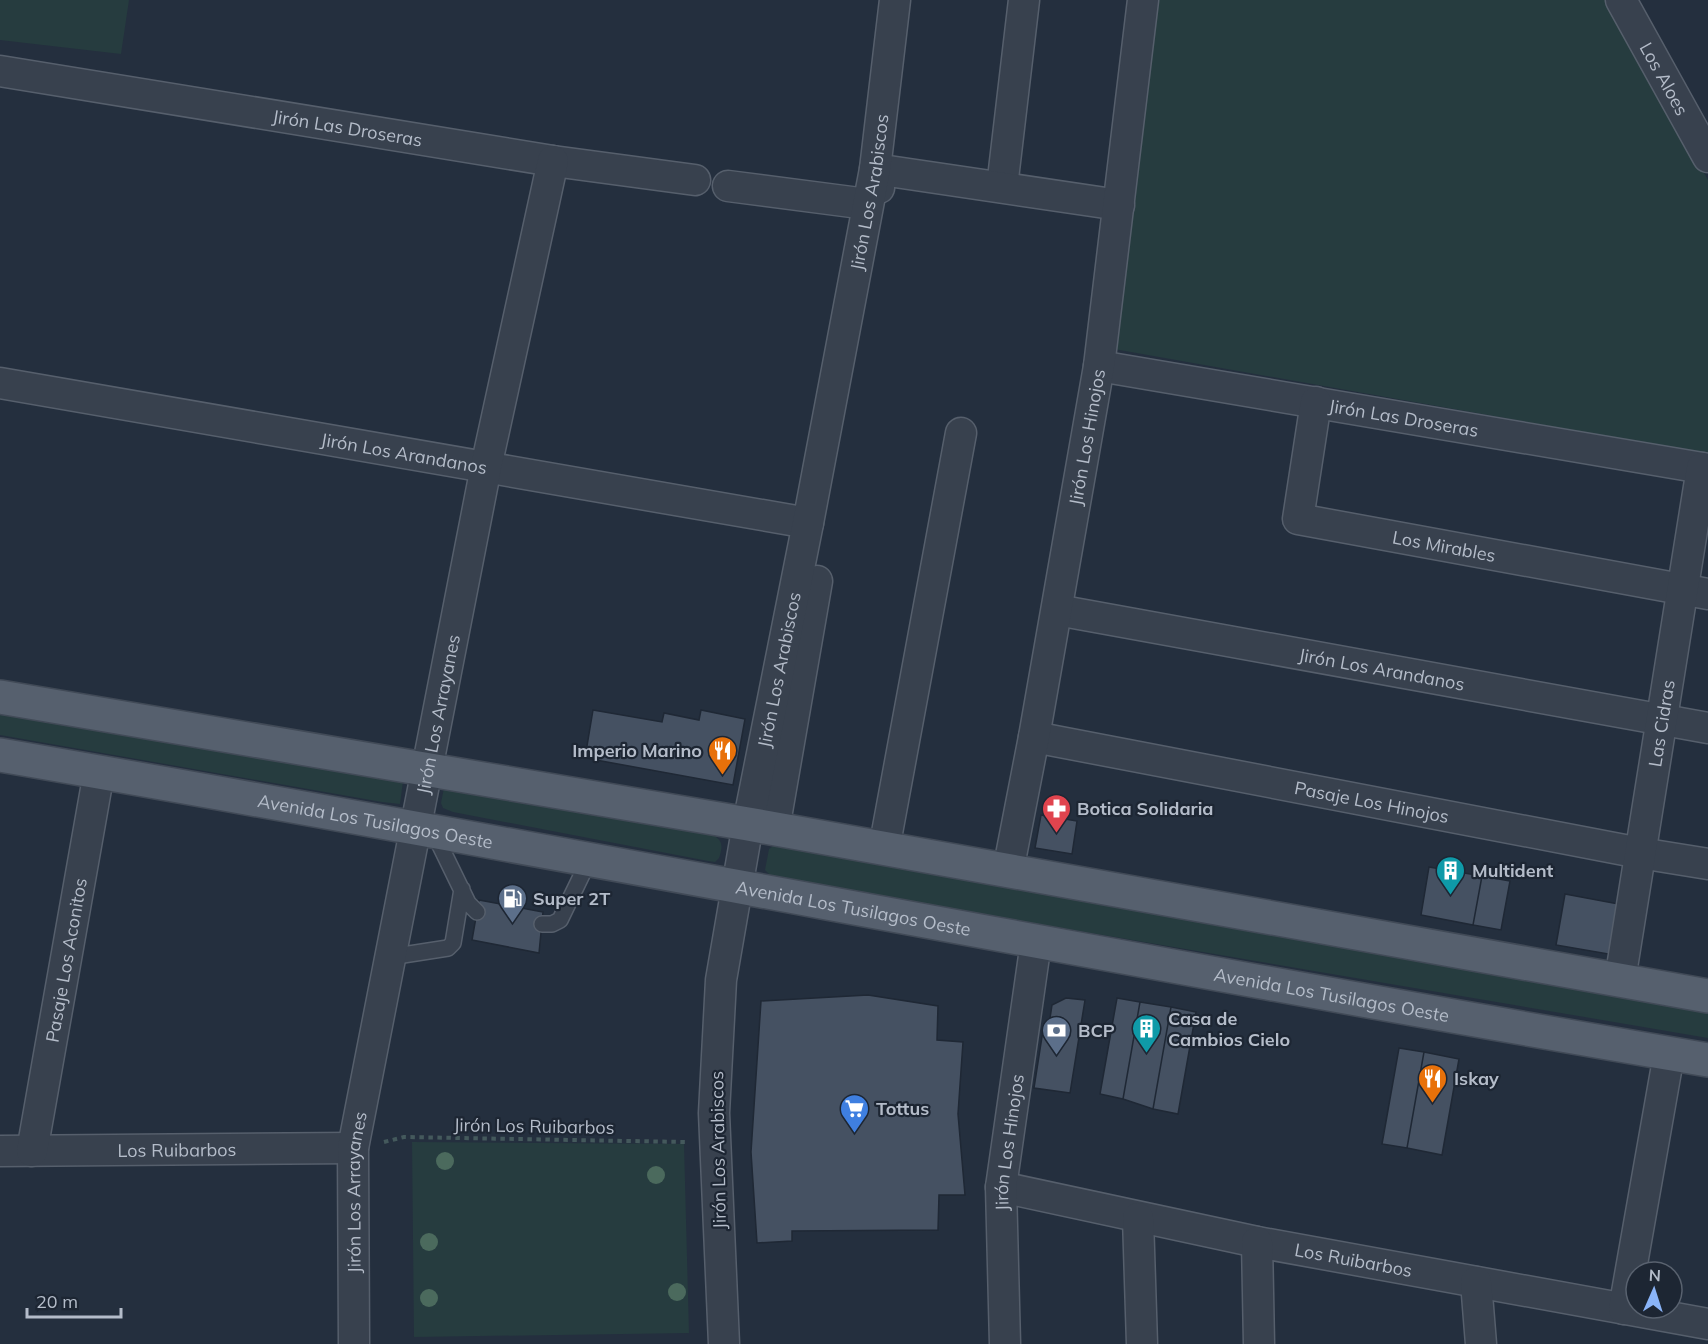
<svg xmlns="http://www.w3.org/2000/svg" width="1708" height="1344" font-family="Mulish,sans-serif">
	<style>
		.green { fill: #263c3f }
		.building { fill: #455162; stroke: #1f2835; stroke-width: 1.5 }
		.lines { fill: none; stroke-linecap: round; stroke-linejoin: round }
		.lane-casing { stroke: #565f6c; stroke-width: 18 }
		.street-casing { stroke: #565f6c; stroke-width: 33 }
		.primary-casing { stroke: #414a57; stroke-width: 36 }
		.path { stroke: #44595c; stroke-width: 4; stroke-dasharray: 4.5 4.5; stroke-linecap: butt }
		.lane { stroke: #38414e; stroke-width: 15 }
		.street { stroke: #38414e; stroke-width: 30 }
		.primary { stroke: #56606e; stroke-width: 33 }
		.tree { fill: #4b6a5d }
		.labels { text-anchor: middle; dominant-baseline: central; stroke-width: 4.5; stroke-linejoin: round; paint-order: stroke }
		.street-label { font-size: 18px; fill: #b4bcc9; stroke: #1d2633 }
		.poi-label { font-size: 18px; font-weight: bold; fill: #b4bcc9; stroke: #1d2633; text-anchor: start }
	</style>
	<rect width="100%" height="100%" fill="#242f3e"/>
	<path class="green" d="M0 0H129L121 54 0 40Z
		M1156 0H1608L1708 180V454L1114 349Z
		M0 708 403 781 400 804 382 802 0 735Z
		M454 785 714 836C724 841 722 849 719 858L715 862 708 861 453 812 443 808 441 803 444 788Z
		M773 846 1708 1006V1038L774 879 765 870 769 849Z
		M412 1142 684 1144 689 1333 414 1337Z"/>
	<path class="building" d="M593 710 662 722 664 713 699 720 701 710 745 719 733 785 585 758Z
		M1041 815 1077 821 1072 854 1035 848Z
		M1429 867 1482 876 1473 925 1421 915Z
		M1482 876 1510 881 1501 930 1473 925Z
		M1565 894 1624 905 1614 955 1556 945Z
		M479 900 543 912 539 953 472 940Z
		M868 995 938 1006 937 1040 963 1042 958 1114 965 1195H939L938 1230 792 1231V1241L757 1243 751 1152 761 1001Z
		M1066 998 1085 1000 1070 1093 1034 1088 1044 1024 1049 1025 1052 1005Z
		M1117 998 1140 1002 1123 1099 1100 1094Z
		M1140 1002 1171 1007 1153 1109 1123 1099Z
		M1171 1007 1196 1012 1178 1114 1153 1109Z
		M1399 1048 1424 1052 1407 1148 1382 1144Z
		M1424 1052 1459 1059 1442 1155 1407 1148Z"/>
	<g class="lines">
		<defs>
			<path id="lane" d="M433 831 468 903 477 912
				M542 924H552L560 920 589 860
				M390 957 448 948 453 943 462 889"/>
			<g id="street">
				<path id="s1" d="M1621 0 1708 157"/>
				<path id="s2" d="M0 71 553 161 695 180"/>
				<path d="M728 186 867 204"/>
				<path d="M1002 187 1024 0"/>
				<path d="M879 188 875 169 1119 205"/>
				<path id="s3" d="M1099 366 1708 469"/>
				<path id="s4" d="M0 383 808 523"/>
				<path id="s5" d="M1316 402 1298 519 1708 594"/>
				<path id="s6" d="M1057 610 1708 728"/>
				<path id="s7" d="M1034 737 1640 853 1708 864"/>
				<path d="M774 829 817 581"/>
				<path d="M884 849 961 433"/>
				<path id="s8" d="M1008 871 1034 737 1099 366 1143 0"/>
				<path id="s9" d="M1620 980 1702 468"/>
				<path id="s10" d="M0 1151 353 1148"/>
				<path id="s11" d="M32 1151 99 772"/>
				<path id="s12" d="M1001 1187 1257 1242 1708 1324"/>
				<path d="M1138 1218 1142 1344"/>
				<path d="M1257 1242 1259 1344"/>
				<path d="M1476 1282 1481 1344"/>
				<path d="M1624 1309 1669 1054"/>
				<path id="s13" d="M354 1344 353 1148 486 467 553 161"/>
				<path id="s14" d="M724 1344 714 1113 721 980 748 824 808 523 875 169 895 0"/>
				<path id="s15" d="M1005 1344 1001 1187 1036 942"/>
			</g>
			<g id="primary">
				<path d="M0 697 748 824 1708 996"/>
				<path id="s16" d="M0 755C570 852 1138 964 1708 1060"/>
			</g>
		</defs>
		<use href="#lane" class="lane-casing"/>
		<use href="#street" class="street-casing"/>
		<use href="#primary" class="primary-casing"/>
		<path class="path" d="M384 1142 404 1137 685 1142"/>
		<use href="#lane" class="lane"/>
		<use href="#street" class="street"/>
		<use href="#primary" class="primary"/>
	</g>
	<g class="tree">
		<circle cx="445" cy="1161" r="9"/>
		<circle cx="656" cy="1175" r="9"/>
		<circle cx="429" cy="1242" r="9"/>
		<circle cx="677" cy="1292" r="9"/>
		<circle cx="429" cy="1298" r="9"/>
	</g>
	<defs>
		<symbol id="restaurant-pin" viewBox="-11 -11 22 30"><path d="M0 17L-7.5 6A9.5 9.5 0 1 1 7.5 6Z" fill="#e8710a" stroke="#1d2633"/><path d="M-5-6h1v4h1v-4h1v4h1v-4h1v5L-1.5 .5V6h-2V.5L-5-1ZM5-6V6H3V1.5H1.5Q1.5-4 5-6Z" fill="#fff"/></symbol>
		<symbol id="pharmacy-pin" viewBox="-11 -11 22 30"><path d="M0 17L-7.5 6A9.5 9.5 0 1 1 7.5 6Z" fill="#e0444e" stroke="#1d2633"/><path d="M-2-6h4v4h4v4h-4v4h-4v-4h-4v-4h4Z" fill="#fff"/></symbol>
		<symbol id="building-pin" viewBox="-11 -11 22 30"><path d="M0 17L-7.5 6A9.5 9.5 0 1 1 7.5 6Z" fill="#0f9aa8" stroke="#1d2633"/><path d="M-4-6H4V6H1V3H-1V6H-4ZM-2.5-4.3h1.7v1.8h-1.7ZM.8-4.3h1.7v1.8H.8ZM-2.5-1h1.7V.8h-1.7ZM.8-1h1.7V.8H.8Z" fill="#fff"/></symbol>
		<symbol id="fuel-pin" viewBox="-11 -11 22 30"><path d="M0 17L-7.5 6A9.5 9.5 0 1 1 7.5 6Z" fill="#5c6f8a" stroke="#1d2633"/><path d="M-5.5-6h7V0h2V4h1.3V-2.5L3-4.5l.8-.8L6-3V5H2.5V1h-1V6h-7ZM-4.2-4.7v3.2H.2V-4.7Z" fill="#fff"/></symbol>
		<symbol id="bank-pin" viewBox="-11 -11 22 30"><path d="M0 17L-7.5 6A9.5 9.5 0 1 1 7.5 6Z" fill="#5c6f8a" stroke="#1d2633"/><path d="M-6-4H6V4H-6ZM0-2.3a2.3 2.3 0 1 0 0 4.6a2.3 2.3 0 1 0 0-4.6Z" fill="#fff"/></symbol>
		<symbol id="supermarket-pin" viewBox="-11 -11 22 30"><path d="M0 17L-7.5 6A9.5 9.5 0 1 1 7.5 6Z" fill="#3f7fe0" stroke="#1d2633"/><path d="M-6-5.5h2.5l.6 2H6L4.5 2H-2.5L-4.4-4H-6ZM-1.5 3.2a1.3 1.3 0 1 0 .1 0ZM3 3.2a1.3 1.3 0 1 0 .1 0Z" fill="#fff"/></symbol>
	</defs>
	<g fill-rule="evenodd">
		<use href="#restaurant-pin" x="706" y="734" width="33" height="45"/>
		<use href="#pharmacy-pin" x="1040" y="792" width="33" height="45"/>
		<use href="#building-pin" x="1434" y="854" width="33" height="45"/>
		<use href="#fuel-pin" x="496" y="882" width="33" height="45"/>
		<use href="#building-pin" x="1130" y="1012" width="33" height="45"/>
		<use href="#bank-pin" x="1040" y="1014" width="33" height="45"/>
		<use href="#restaurant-pin" x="1416" y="1062" width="33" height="45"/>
		<use href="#supermarket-pin" x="838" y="1092" width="33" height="45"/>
	</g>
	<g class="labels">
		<g class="street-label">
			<text stroke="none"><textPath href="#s1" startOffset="90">Los Aloes</textPath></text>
			<text stroke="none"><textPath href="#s2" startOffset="352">Jirón Las Droseras</textPath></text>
			<text stroke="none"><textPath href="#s14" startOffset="1166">Jirón Los Arabiscos</textPath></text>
			<text stroke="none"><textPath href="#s3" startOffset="309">Jirón Las Droseras</textPath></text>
			<text stroke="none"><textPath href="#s8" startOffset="441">Jirón Los Hinojos</textPath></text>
			<text stroke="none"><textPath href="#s4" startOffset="410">Jirón Los Arandanos</textPath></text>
			<text stroke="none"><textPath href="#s5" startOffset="267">Los Mirables</textPath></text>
			<text stroke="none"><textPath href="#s6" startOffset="330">Jirón Los Arandanos</textPath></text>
			<text stroke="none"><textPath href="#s14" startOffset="680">Jirón Los Arabiscos</textPath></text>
			<text stroke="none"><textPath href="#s13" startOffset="638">Jirón Los Arrayanes</textPath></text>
			<text stroke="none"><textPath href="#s9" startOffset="260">Las Cidras</textPath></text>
			<text stroke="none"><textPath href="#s7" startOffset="344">Pasaje Los Hinojos</textPath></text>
			<text stroke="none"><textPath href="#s16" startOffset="381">Avenida Los Tusilagos Oeste</textPath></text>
			<text stroke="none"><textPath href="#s16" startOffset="867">Avenida Los Tusilagos Oeste</textPath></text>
			<text stroke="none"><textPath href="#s11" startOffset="194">Pasaje Los Aconitos</textPath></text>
			<text stroke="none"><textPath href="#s16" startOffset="1353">Avenida Los Tusilagos Oeste</textPath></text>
			<text transform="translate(534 1126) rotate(1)">Jirón Los Ruibarbos</text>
			<text stroke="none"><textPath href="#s15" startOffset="202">Jirón Los Hinojos</textPath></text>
			<text stroke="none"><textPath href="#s10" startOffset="177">Los Ruibarbos</textPath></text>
			<text transform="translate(718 1150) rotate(-91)">Jirón Los Arabiscos</text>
			<text stroke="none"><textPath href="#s13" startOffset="152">Jirón Los Arrayanes</textPath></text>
			<text stroke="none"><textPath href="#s12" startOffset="360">Los Ruibarbos</textPath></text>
		</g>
		<g class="poi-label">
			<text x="702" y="750" text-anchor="end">Imperio Marino</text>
			<text x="1077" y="808">Botica Solidaria</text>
			<text x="1472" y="870">Multident</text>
			<text x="533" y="898">Super 2T</text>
			<text x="1168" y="1018">Casa de<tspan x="1168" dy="21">Cambios Cielo</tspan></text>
			<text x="1078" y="1030">BCP</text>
			<text x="1454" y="1078">Iskay</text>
			<text x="876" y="1108">Tottus</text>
		</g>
	</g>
	<g transform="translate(1654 1290) rotate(3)"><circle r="28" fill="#1d2633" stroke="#59626f" stroke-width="1.5"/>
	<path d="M0-4.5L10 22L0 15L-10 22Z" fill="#8ab4f8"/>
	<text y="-9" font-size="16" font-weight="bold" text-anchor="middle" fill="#b4bcc9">N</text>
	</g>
	<path d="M27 1308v9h94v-9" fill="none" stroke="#b4bcc9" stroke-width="3"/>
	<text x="36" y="1308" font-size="18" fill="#b4bcc9" stroke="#1d2633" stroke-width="4.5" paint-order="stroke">20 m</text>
</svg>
